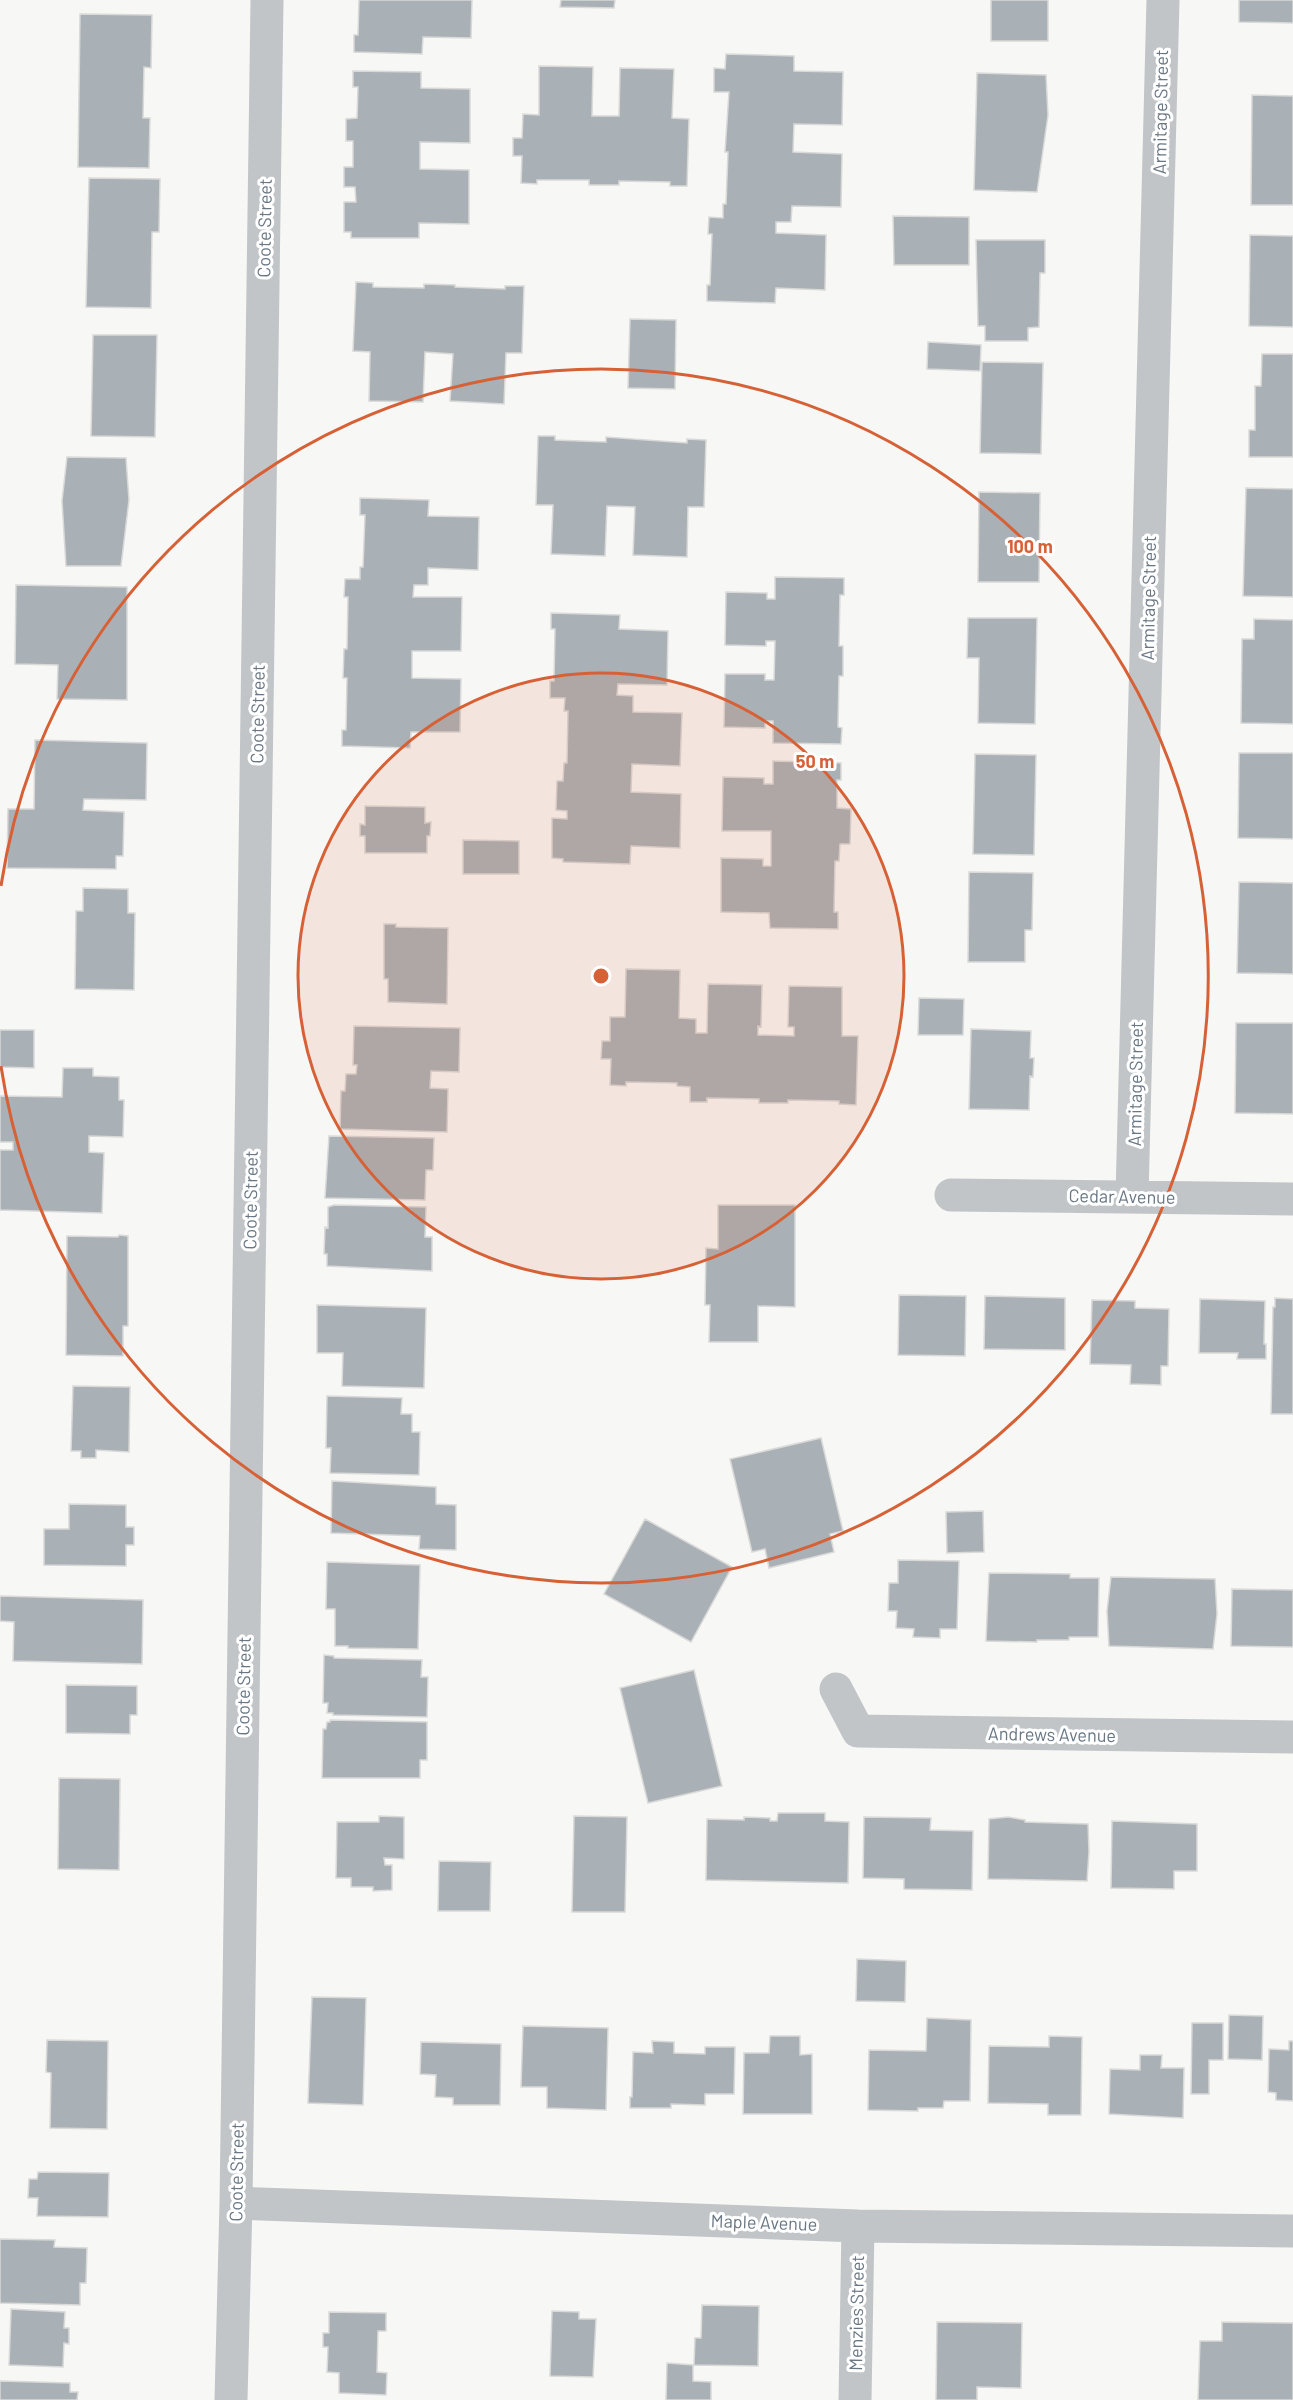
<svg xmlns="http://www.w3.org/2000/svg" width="1293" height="2400" font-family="Barlow,sans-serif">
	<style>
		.building { fill: #aab1b6; stroke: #d9d9d7; stroke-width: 1.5 }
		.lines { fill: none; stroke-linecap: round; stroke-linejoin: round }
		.minor { stroke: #c1c5c8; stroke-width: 33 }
		.ring { fill: none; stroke: #d76136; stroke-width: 3 }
		.labels { text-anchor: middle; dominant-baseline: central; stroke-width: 6; stroke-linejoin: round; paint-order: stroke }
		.street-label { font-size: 18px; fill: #697784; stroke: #fff }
		.centre { fill: #d76136; stroke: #fff; stroke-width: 3 }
		.ring-label { font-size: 18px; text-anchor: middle; font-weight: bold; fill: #d76136; stroke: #fff; stroke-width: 6; stroke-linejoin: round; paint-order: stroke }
	</style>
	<rect width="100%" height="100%" fill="#f7f8f5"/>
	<path class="building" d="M359 0H472L471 38 423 37 422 54 354 52V35H358Z
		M561 0H615L614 8 560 7Z
		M991 0H1048V41H991Z
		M1239 0H1293V23L1239 22Z
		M80 14 152 15 151 68 144 67 143 118H150L149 168 78 167Z
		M726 54 794 56V71L843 72 842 125 794 124 793 152 842 154 841 207 792 206 791 222H776V233L826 235 825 290 776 288 775 303 707 301V285H710L712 234H708L709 217 723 218V204H726L728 152H725L729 92H714V68L725 69Z
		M539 66 593 67 592 116H619L620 68 674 69 672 118 689 119 687 186H670V182L619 181V185H589V180H537V184L521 183 522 156H513V138H522L523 114 539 115Z
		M353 71 421 72V88L470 89V143L420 142V169L469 170V224L419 223V238H351V232H344V202H356L355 187H344V167H353V141H346V119L357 118 358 87H353Z
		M977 73 1046 75 1048 115 1037 192 974 190Z
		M1252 95 1293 96V205H1251Z
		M89 178 160 179 159 232H152L151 308 86 307Z
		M893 216 969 217V265H894Z
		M1250 235 1293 236V327L1249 326Z
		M976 240H1045V273H1040L1039 327 1028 328V341H985V326H978Z
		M356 282 373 283V287L424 288V284L455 285V287L505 289V286H524L522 353H506L504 404 450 401 453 354 425 352 423 402 369 401 370 352 353 351Z
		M630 319 676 320 675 389 628 388Z
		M93 335H157L155 437 91 436Z
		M928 342 981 345 980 371 927 369Z
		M1262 354H1293V457H1249V430H1255V386H1261Z
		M982 362 1043 363 1041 454 980 453Z
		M538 436H555V440L606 442V437L687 443V439L706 440 704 507H688L687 557 633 555 635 507 607 506 605 556 551 554 553 505H536Z
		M67 457 126 458 129 500 121 566H66L62 501Z
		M1246 488 1293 489V597L1243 596Z
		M979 492 1040 493 1039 582H978Z
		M360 498 429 500 428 516 479 517 478 570 428 568V585H414L413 597H462L461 651H412V678L461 679 460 732H411L410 748 342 746V730H346L347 678H343L344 649H347L348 597H344L345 579H360V567H363L365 515H360Z
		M775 577 844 578V595H840L839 646H843V676H839L838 727 842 728 841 744 773 743V721H765V728L724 727 725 674H765V680H774L775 641H766V646L725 645 726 592 767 593V599H775Z
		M16 585 127 587V700L57 699 58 665 15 664Z
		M551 613 620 615 619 629 668 631 667 685 618 684 617 695 633 696V712L682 713 680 766 632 764 631 792 681 794 680 848 631 846 630 864 563 862V859L552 858V818L567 819V811L556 810 557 781H563L564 763H567L568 711H564L565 698H550V681H554L555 629H551Z
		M968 618H1037L1035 724 978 723 979 658H967Z
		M1254 619 1293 620V724L1241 723 1242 639H1254Z
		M35 740 147 743 146 800 84 799 83 810 124 812 123 856H116V869L7 868 8 809H34Z
		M1239 753H1293V839L1238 838Z
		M975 754 1036 755 1034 855 973 854Z
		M773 761 841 763V780H837V808L851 809 850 844H840L839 861H835L834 912H838V929L770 928 769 913 721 912V858L763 859V866H771V831H722L723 777 764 778V784H773Z
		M365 806 425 807V823L431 822 430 836H427V853H365V836H360V824L365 825Z
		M463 840 519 841V874H463Z
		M969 872 1033 873 1032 930H1025V962H968Z
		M1239 882 1293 883V974L1237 973Z
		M83 888 128 889V913H135L134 990 75 989 76 911H83Z
		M384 924H396V927L448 928 447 1004 388 1002V979H384Z
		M626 969 680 970 679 1018 696 1019V1033H707L708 984 762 985 761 1027 758 1026V1035L794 1036V1027H788L789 986 842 987V1036H858L856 1105 839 1104V1101L788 1100V1103H759V1099L707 1098V1102H690V1087L677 1086V1083L626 1082V1086L610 1085 611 1059H601L602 1041H610V1017H625Z
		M919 998 964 999 963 1035H918Z
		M1236 1023H1293V1114L1235 1113Z
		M354 1026 460 1028 459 1072 431 1071 430 1088 448 1089 447 1132 340 1129 341 1091H345L346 1074H356L357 1065H353Z
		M971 1029 1031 1031 1030 1058H1034L1033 1077 1030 1076 1029 1110 969 1109Z
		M0 1030H34V1068L0 1067Z
		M63 1068H93V1076L119 1077V1100H124L123 1137 89 1136V1152L104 1153 102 1213 0 1210V1150H13V1142H0V1096L62 1097Z
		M329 1136 434 1138 433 1170H426L425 1200 325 1198Z
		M334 1205 426 1207 425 1237H432V1271L327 1266V1254H324L325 1227 328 1228V1207Z
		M718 1205H795V1307L758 1306V1342H709L710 1305H705L706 1248 718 1249Z
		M119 1235 128 1236V1326H123V1356L66 1355 67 1236 118 1237Z
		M899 1295 966 1296 965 1356 898 1355Z
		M985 1296 1065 1298V1350L984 1349Z
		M1275 1298 1293 1299V1414H1271L1273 1307H1275Z
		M1200 1299 1265 1301 1264 1344H1266V1359H1237L1238 1353H1199Z
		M1092 1300 1135 1301V1308L1169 1309 1168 1366H1161V1385L1130 1384 1131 1365 1090 1364Z
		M317 1305 426 1308 424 1388 342 1386 343 1353H317Z
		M73 1386 130 1387 129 1452 96 1450V1458H81V1451H71Z
		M327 1396 402 1398 401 1414H412V1432H420L419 1475 330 1473 331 1448H326Z
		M821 1438 843 1531 830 1534 834 1552 769 1568 765 1549 752 1552 730 1459Z
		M332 1481 436 1487V1504L456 1505V1550L419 1549 420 1536 331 1533Z
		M69 1504 126 1505V1527H134V1545H126V1566L44 1565V1529H69Z
		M983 1511 984 1552 947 1553 946 1512Z
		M645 1519 732 1567 691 1642 604 1594Z
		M898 1560 959 1561 957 1629H940V1638L913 1637 914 1629 896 1628 897 1611H888L889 1583H898Z
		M327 1562 420 1565 418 1649 348 1648V1646H335V1609H326Z
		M989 1573 1070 1574V1578H1099L1098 1637H1069V1640H1037V1642L986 1641Z
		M1111 1577 1215 1579 1217 1614 1213 1649 1109 1646 1107 1611Z
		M1232 1589 1293 1590V1647L1231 1646Z
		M0 1596 143 1600 142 1664 13 1661 14 1622 0 1621Z
		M324 1655 334 1656V1658L422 1660 421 1677H428L427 1717 333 1715V1713H327L328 1703H323Z
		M694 1670 722 1786 648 1803 620 1688Z
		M66 1685 137 1686V1715H130V1734L66 1733Z
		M330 1720 427 1722V1760H420V1778H322L323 1729H326L327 1722H330Z
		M59 1778 120 1779 119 1870 58 1869Z
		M778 1813H825V1821L849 1822 848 1883 706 1880 707 1819 744 1820V1817L770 1818V1821H777Z
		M379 1816 404 1817V1859L384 1858 385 1865H392V1890L373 1891V1887H351V1878H336L337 1822H379Z
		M574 1816 627 1817 625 1912H572Z
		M864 1817 931 1818 930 1830 973 1831 972 1890 904 1889V1879L863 1878Z
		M1008 1817 1025 1820V1822L1088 1824 1089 1852 1087 1881 988 1879 989 1819Z
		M1112 1821 1197 1824V1871H1174V1889L1111 1888Z
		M439 1861 491 1862 490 1911H438Z
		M857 1959 906 1961 905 2002 856 2001Z
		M312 1997 366 1998 363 2105 308 2103Z
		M1229 2015 1263 2016 1262 2060 1228 2059Z
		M927 2018 971 2020 970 2101H944L943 2108H918V2111L868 2110 869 2050 926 2051Z
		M1192 2023H1223V2060H1209V2094H1191Z
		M523 2026 608 2028 606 2110 547 2108V2087H521Z
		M770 2036H800V2055L812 2054V2114H743L744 2053H769Z
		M1049 2036 1082 2037 1081 2115H1048V2104L988 2103 989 2046 1049 2047Z
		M47 2040 108 2041 107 2129 50 2128 51 2073 46 2072Z
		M652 2041 674 2042V2053L705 2054V2047H735L734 2094H705V2105L671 2104V2108H630V2097H632L633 2052 653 2053Z
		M1289 2041H1293V2101L1276 2100V2093L1268 2092 1269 2049 1289 2050Z
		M421 2042 501 2044 500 2105H453V2098L435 2097 436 2075 420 2074Z
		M1140 2055H1162L1161 2068H1184L1183 2118 1109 2114 1110 2069 1140 2070Z
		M38 2172 109 2173 108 2217 37 2216 38 2198H28L29 2179H37Z
		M0 2239 55 2240 54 2247 87 2248 86 2283H80V2305L0 2303Z
		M702 2305 759 2306 758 2366 694 2365 695 2338H701Z
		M11 2309 65 2312 64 2328H69V2344L64 2343 63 2367 9 2365Z
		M552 2311 579 2312V2319H596L593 2377 550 2376Z
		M329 2312 386 2313V2331H378L377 2372 387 2373 386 2395 339 2393V2373L327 2372 328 2347H323V2333H329Z
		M937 2322 1022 2323 1021 2388 977 2387V2400H936Z
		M1222 2322 1293 2323V2400H1198L1200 2341H1222Z
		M667 2363 693 2365V2381L711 2382V2400H666Z
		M0 2381 70 2383V2392H78L77 2400H0Z"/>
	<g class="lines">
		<path class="minor" d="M951 1195 1293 1199
			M1132 1196 1163 0
			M836 1689 858 1731 1293 1737
			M236 2203 858 2226 1293 2231
			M231 2400 236 2203 267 0
			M855 2400 858 2226"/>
	</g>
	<circle cx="601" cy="976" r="303" fill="#d76136" fill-opacity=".12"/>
	<g class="ring">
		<circle cx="601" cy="976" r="303"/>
		<path d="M1 886A607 607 0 1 1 1 1066"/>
	</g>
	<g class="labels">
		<g class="street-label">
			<text transform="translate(1160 112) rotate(-89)">Armitage Street</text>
			<text transform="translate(264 228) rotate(-89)">Coote Street</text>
			<text transform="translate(1148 598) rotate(-89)">Armitage Street</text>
			<text transform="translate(257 714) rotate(-89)">Coote Street</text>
			<text transform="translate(1135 1084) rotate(-89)">Armitage Street</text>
			<text transform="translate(1122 1196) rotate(1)">Cedar Avenue</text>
			<text transform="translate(250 1200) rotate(-89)">Coote Street</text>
			<text transform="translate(243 1686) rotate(-89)">Coote Street</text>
			<text transform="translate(1052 1734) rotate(1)">Andrews Avenue</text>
			<text transform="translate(236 2172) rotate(-89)">Coote Street</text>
			<text transform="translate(764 2222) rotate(2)">Maple Avenue</text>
			<text transform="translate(856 2313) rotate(-89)">Menzies Street</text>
		</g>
	</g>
	<circle cx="601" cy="976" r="9" class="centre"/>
	<g class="ring-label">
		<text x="1030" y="553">100 m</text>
		<text x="815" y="768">50 m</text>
	</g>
</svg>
